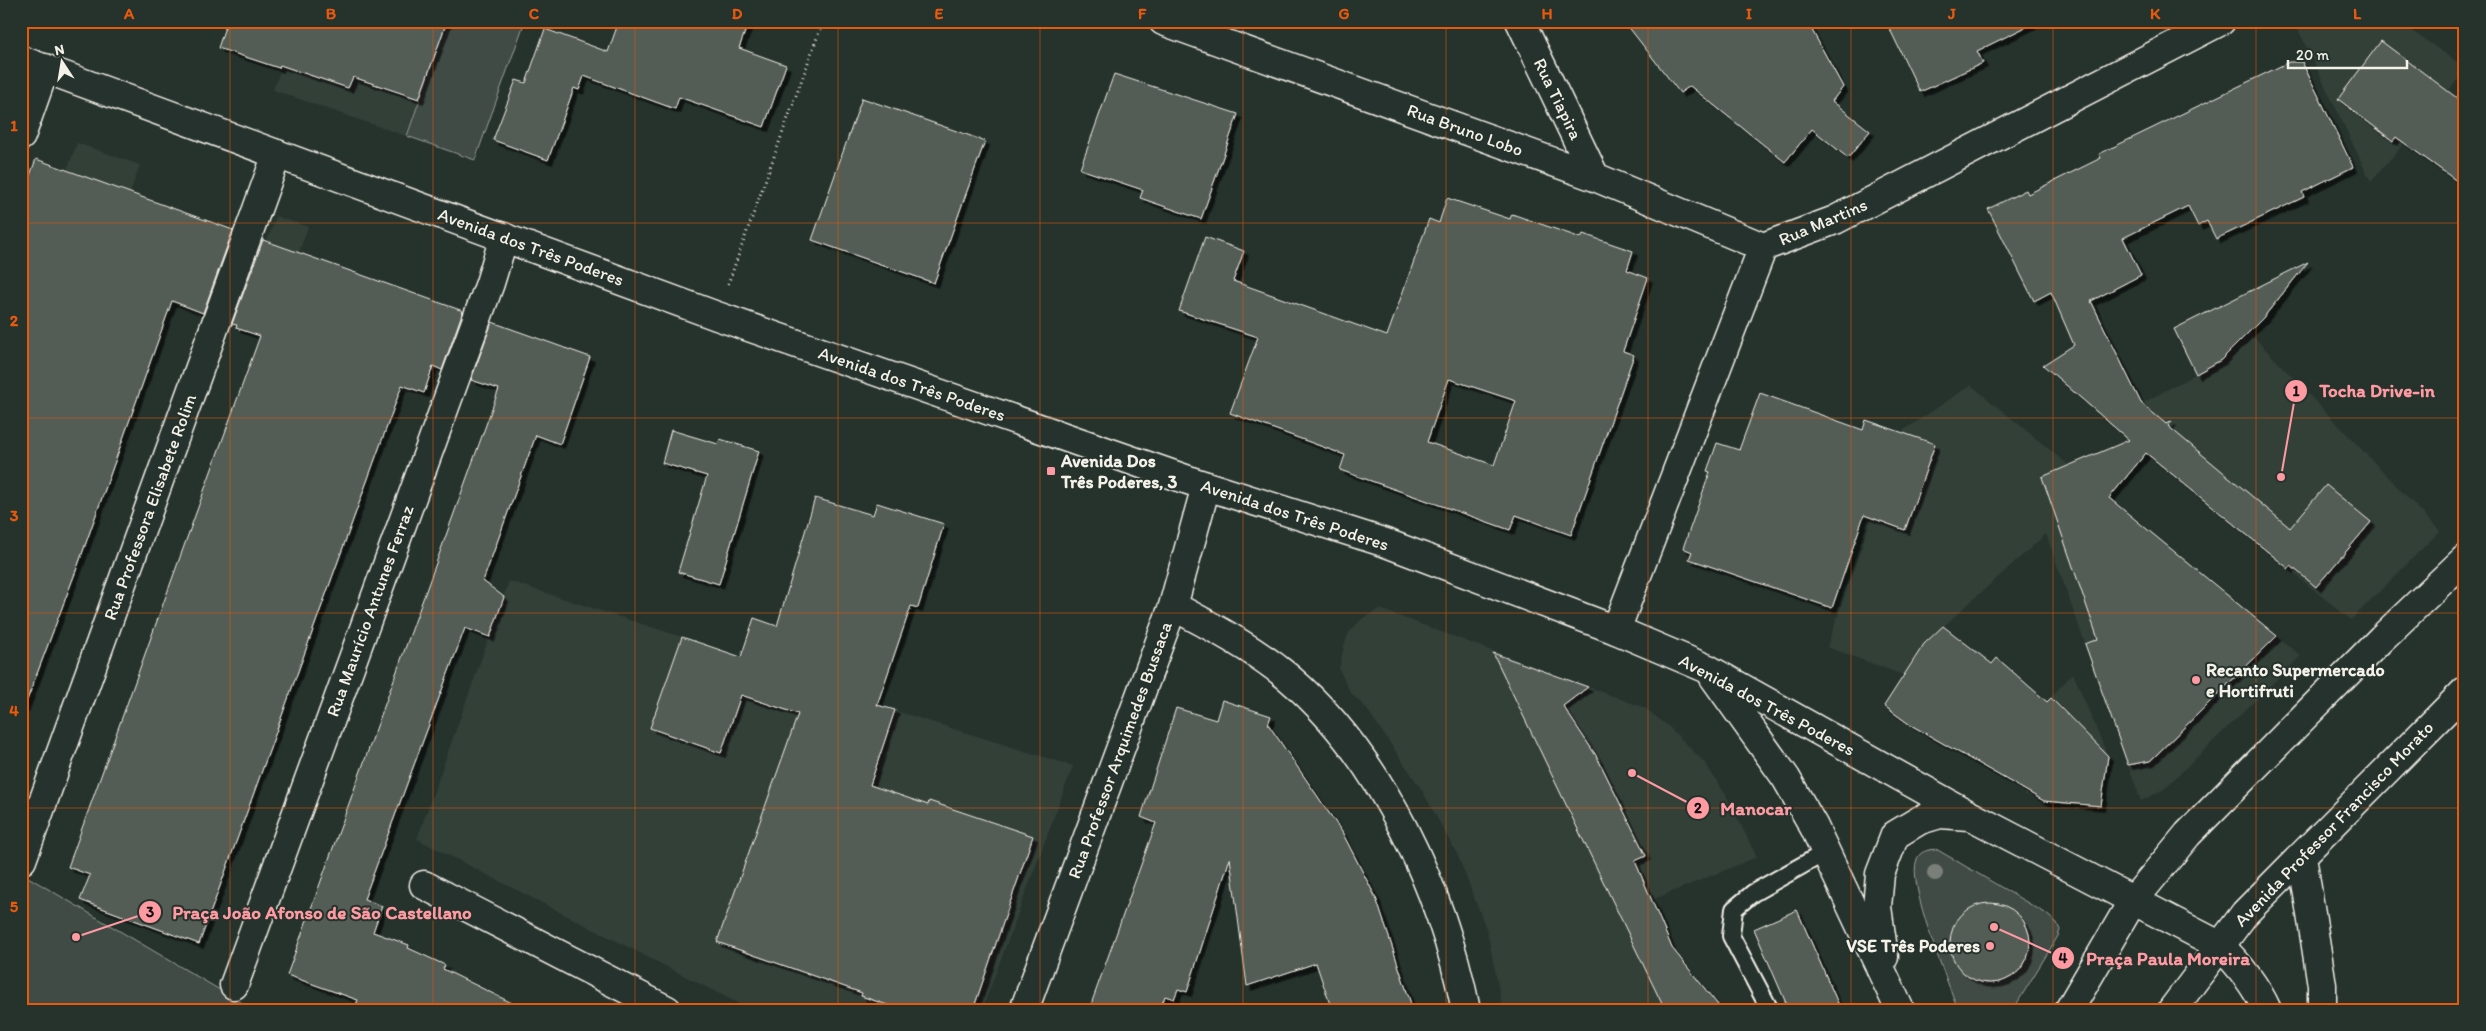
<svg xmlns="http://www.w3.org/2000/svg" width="2486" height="1031" font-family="Itim,sans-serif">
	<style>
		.built { fill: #333f39 }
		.green { fill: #414b45; stroke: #9a9e96 }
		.building { fill: #525c55; stroke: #f4f1e8; fill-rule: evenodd; filter: url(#shadow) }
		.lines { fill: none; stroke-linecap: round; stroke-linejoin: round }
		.service-casing { stroke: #f4f1e8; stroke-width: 20 }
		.minor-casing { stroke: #f4f1e8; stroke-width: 31 }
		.secondary-casing { stroke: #f4f1e8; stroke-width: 31 }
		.trunk-casing { stroke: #f4f1e8; stroke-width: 31 }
		.path { stroke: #f4f1e8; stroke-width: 3; stroke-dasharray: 1 4; stroke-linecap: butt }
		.service { stroke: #26332d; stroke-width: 16 }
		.minor { stroke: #26332d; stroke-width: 28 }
		.secondary { stroke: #26332d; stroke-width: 28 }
		.trunk { stroke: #26332d; stroke-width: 28 }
		.tree { fill: #7a8079 }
		.grid { fill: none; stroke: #e8590c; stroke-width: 1; stroke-opacity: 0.55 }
		.poi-dot { fill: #ff9aa2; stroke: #26332d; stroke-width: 2 }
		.labels { text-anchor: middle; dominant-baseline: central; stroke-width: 4; stroke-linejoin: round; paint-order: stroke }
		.street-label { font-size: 18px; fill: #f4f1e8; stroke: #26332d }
		.poi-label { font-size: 18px; font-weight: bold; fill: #f4f1e8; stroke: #26332d; text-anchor: start }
		.leader { fill: none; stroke: #ff9aa2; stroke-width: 2 }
		.callout-dot { fill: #ff9aa2; stroke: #26332d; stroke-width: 2 }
		.mark-label { font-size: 15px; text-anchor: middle; font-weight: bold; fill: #111 }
		.callout-label { font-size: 19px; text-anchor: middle; font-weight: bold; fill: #ff9aa2; stroke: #26332d; stroke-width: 4; stroke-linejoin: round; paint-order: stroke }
		.neatline { fill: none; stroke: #e8590c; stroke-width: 2 }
		.grid-label { font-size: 16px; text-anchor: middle; font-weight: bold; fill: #e8590c }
	</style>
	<defs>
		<filter id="shadow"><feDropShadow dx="4.5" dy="4.5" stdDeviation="0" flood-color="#0009"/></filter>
	</defs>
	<rect width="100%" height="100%" fill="#26332d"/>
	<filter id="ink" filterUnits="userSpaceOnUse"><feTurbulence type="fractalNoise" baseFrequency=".02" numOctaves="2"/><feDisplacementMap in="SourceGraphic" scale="10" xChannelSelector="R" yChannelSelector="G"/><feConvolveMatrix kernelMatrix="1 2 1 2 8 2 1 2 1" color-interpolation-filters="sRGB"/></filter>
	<g filter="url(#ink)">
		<path class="built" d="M447 21 406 136 273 90 282 66Z
			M2299 21H2397L2465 67V71L2371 182 2295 23Z
			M77 143 140 165 110 249 37 253Z
			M276 216 308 227 279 309 236 328Z
			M2249 332 2440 531 2351 620 2108 422 2221 360Z
			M1971 385 2301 656 2164 789 2141 801 2046 534 1924 644 1903 675 1827 647 1901 432Z
			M509 581 682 637 877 705 1073 766 982 1010H751L417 839Z
			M1380 609 1645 708 1669 727 1705 763 1726 795 1757 857 1620 913 1665 1010H1503L1487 931 1458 856 1420 787 1366 708 1350 692 1339 669 1344 646 1349 632 1364 617Z
			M2073 673 2106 752 2063 803 2039 800 2026 795 1990 764Z"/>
		<path class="green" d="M447 21H525L475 160 407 136Z
			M1936 849 2045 913 2057 923 2060 930 2058 936 2013 1010H1958C1948 981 1906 884 1917 859 1920 851 1928 850 1936 849Z
			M21 873 254 1010H21Z"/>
		<path class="building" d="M227 21H447L419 99 353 77 348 88 280 65 279 68 218 48Z
			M619 21H749L739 48 786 65 764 127 679 97 675 109 584 76 579 90 574 88 548 160 493 140 516 80 526 83 545 29 608 52Z
			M1624 21H1807L1843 87 1832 101 1870 131 1848 158 1812 129 1785 162 1690 86 1680 93Z
			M1886 21H2038L1977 51 1983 63 1920 92Z
			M2381 41 2465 104V187L2396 137 2393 141 2338 99Z
			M2289 62H2302L2353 167 2302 192 2304 197 2216 239 2207 221 2198 226 2188 206 2123 238 2141 275 2091 301 2141 403 2166 424 2172 421 2168 426 2290 528 2326 485 2371 522 2316 587 2291 566 2289 569 2146 453 2109 498 2277 636 2150 761 2128 765 2085 644 2098 639 2042 477 2129 440 2043 365 2074 345 2051 292 2034 301 1988 209 2026 190 2028 194 2101 158 2099 154Z
			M1114 74 1238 114 1201 219 1140 198 1143 190 1080 169Z
			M862 98 985 141 934 283 812 240Z
			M36 159 233 230 203 313 172 301 77 568 24 708 21 707V200Z
			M1447 198 1510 219 1512 214 1581 238 1583 234 1633 251 1627 270 1648 278 1623 351 1634 355 1571 535 1516 515 1510 530 1340 470 1345 455 1230 413 1258 337 1179 311 1205 237 1244 251 1233 281 1387 336 1429 219 1439 223ZM1449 379 1516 401 1494 465 1427 442Z
			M263 240 463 311 442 370 433 366 424 393 402 385 199 944 80 900 90 875 68 867 260 336 236 328 237 325 232 324Z
			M2308 262 2263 318 2221 360 2196 374 2174 329Z
			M492 322 590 357 560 444 536 435 483 581 504 597 490 637 465 628 364 899 382 906 373 932 409 945 408 948 445 965 443 969 526 1010H354L358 1000 287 975 499 389 471 380Z
			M1760 393 1863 430 1866 420 1935 444 1905 530 1864 515 1832 608 1689 559 1692 552 1683 548 1710 472 1707 471 1717 443 1739 450Z
			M671 430 718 444 720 439 759 451 719 584 678 572 707 476 662 463Z
			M815 498 873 515 877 503 944 524 918 608 911 606 877 705 895 710 870 785 928 805 929 801 1033 836 973 1010H902L861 996 862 993 717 942 798 714 741 695 721 753 650 728 682 637 741 657 754 618 777 626Z
			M1943 626 1992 664 1997 658 2047 702 2051 698 2108 756 2101 806 2044 801 1909 724 1884 706 1924 644Z
			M1493 653 1588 687 1563 706 1597 757 1646 856 1635 861 1672 948 1722 1010H1665Z
			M1222 700 1271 716 1268 724 1342 832 1376 898 1413 1010H1332L1316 963 1247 986 1230 858 1187 992 1178 989 1174 999 1165 996 1160 1010H1089L1156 823 1141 817 1176 708 1216 720Z
			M1950 943a40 40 0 1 1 80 0a40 40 0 1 1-80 0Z
			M1797 910 1841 1010H1789L1754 929Z"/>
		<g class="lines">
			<defs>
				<path id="service" d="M1770 1010 1731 936 1734 909 1753 893 1826 852"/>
				<path id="minor" d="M1163 21 1595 177 1763 247
					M1520 21 1595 177
					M21 136 45 68
					M1173 606C1213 627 1254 649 1289 678 1383 758 1442 891 1466 1010
					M1616 630 1763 247 1835 220 2221 21
					M22 860 277 154
					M424 885 667 1010
					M234 985 490 283 504 237
					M1024 1010 1173 606 1206 486"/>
				<path id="secondary" d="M21 60 717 316 1191 481 1386 543 1616 630 1708 669 1971 816 2219 945C2240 965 2255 984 2267 1010
					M1713 676 1786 778 1814 827 1900 1010
					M1884 957 1877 907 1880 874 1895 835 1920 820 1940 814 1969 816"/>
				<path id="trunk" d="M2302 856 2322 985V1010
					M2069 1010 2132 902 2188 834 2382 638 2465 559
					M2172 1010 2245 913 2465 691"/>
			</defs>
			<use href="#service" class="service-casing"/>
			<use href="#minor" class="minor-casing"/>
			<use href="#secondary" class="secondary-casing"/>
			<use href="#trunk" class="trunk-casing"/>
			<path class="path" d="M728 284 823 21"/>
			<use href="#service" class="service"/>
			<use href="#minor" class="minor"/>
			<use href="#secondary" class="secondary"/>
			<use href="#trunk" class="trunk"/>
		</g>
		<circle class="tree" cx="1935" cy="873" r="8"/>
	</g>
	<path class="grid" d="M230 21V1010M433 21V1010M635 21V1010M838 21V1010M1040 21V1010M1243 21V1010M1446 21V1010M1648 21V1010M1851 21V1010M2053 21V1010M2256 21V1010M21 223H2465M21 418H2465M21 613H2465M21 808H2465"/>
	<g class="poi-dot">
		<rect x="1046" y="466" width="10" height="10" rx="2.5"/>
		<circle cx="2196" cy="680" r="5"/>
		<circle cx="1990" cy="946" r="5"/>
	</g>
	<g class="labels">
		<g class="street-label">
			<text transform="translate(1558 99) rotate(64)">Rua Tiapira</text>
			<text transform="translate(1465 130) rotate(20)">Rua Bruno Lobo</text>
			<text transform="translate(1823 222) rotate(-23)">Rua Martins</text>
			<text transform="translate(531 247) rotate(20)">Avenida dos Três Poderes</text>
			<text transform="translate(912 384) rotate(19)">Avenida dos Três Poderes</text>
			<text transform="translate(150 507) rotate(-70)">Rua Professora Elisabete Rolim</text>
			<text transform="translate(1295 515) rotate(18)">Avenida dos Três Poderes</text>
			<text transform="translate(370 611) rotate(-70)">Rua Maurício Antunes Ferraz</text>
			<text transform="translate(1767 705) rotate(28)">Avenida dos Três Poderes</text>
			<text transform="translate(1120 750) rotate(-70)">Rua Professor Arquimedes Bussaca</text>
			<text transform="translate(2334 824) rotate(-46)">Avenida Professor Francisco Morato</text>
		</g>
		<g class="poi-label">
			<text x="1061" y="461">Avenida Dos<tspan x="1061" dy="21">Três Poderes, 3</tspan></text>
			<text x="2206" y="670">Recanto Supermercado<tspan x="2206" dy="21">e Hortifruti</tspan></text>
			<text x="1980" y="946" text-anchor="end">VSE Três Poderes</text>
		</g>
	</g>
	<path class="leader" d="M2281 477L2296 391M1632 773L1698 808M76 937L150 912M1994 927L2063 958"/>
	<g class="callout-dot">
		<circle cx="2281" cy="477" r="5"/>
		<circle cx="1632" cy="773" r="5"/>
		<circle cx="76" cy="937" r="5"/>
		<circle cx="1994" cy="927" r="5"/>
		<circle cx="2296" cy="391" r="12"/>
		<circle cx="1698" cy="808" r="12"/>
		<circle cx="150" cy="912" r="12"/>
		<circle cx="2063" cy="958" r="12"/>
	</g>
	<g class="mark-label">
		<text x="2296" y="396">1</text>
		<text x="1698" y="813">2</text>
		<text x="150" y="917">3</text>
		<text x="2063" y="963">4</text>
	</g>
	<g class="callout-label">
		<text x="2377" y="397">Tocha Drive-in</text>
		<text x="1756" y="815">Manocar</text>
		<text x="322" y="919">Praça João Afonso de São Castellano</text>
		<text x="2168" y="965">Praça Paula Moreira</text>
	</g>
	<rect width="2486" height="1031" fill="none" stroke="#26332d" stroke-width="55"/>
	<g transform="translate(62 62) rotate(348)" stroke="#26332d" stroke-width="4" paint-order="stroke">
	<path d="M0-4L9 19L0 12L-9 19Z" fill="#f4f1e8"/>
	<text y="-8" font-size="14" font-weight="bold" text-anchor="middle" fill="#f4f1e8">N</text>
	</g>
	<path d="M2288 60v8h119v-8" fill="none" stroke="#f4f1e8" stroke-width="2.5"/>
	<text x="2296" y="60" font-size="15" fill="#f4f1e8" stroke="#26332d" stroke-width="4" paint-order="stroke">20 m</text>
	<rect x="28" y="28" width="2430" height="976" class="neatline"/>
	<g class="grid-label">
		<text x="129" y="19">A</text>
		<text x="331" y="19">B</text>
		<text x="534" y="19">C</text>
		<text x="737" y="19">D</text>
		<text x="939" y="19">E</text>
		<text x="1142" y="19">F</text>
		<text x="1344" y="19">G</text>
		<text x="1547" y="19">H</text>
		<text x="1749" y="19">I</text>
		<text x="1952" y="19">J</text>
		<text x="2155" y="19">K</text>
		<text x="2357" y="19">L</text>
		<text x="14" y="131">1</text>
		<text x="14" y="326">2</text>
		<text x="14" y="521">3</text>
		<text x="14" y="716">4</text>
		<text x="14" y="912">5</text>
	</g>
</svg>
